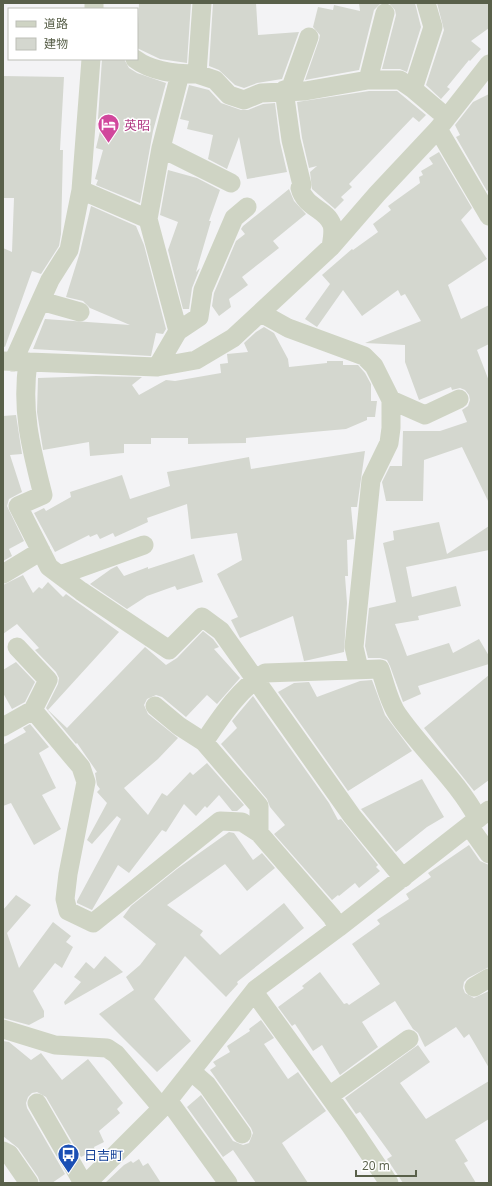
<svg xmlns="http://www.w3.org/2000/svg" width="492" height="1186" font-family="'Open Sans','Noto Sans JP',sans-serif">
	<style>
		.building { fill: #d4d7cf }
		.lines { fill: none; stroke-linecap: round; stroke-linejoin: round }
		.minor { stroke: #cfd4c4; stroke-width: 19 }
		.labels { text-anchor: middle; dominant-baseline: central; stroke-width: 3; stroke-linejoin: round; paint-order: stroke }
		.hotel-label { font-size: 13px; fill: #b23c85; stroke: #fff; text-anchor: start }
		.transit-label { font-size: 13px; fill: #164399; stroke: #fff; text-anchor: start }
	</style>
	<rect width="100%" height="100%" fill="#f3f3f5"/>
	<path class="building" d="M139 3H191L187 63 160 59 137 48Z
		M213 3H256L258 35 299 32 282 79 257 83 244 88 235 85 219 70 209 66Z
		M359 3H381L374 10 359 70 305 80 319 40 320 35 313 27 318 7 333 10 334 5 360 11Z
		M389 3H415L421 27 407 72 400 69H382L396 15 395 10Z
		M437 3H489V28L471 41 481 49 470 61 469 60 447 87 450 89 441 99 426 85 444 30Z
		M102 59H124L129 68 137 73 166 83 153 131 140 203 96 185 98 180 95 179 103 150 96 148 103 119H98Z
		M3 76 64 77 60 150H63L61 234 59 246 41 274 32 271 5 347 3 346V248L12 252 14 198H3Z
		M189 85 209 90 221 103 241 110H248L263 104 275 103 280 142 287 172 247 179 239 137 227 169 208 159 213 135 187 129 189 121 180 119Z
		M369 91H397L426 115 419 122 413 117 349 184 352 187 341 197 344 200 335 209 312 189 310 172 317 166 309 168 302 138 297 102Z
		M489 94V189L487 191 456 137 460 135 455 125 473 102Z
		M439 152 472 208 461 220 487 259 448 285 461 319 489 305V344L477 350 489 381V503L462 447 424 460 423 501H386L382 482 390 466H402L403 431H440L467 422 462 410 468 406 470 400 469 395 465 390 460 388 452 390 451 387 419 400 405 362V345L365 343 421 321 405 294 401 296 398 290 362 316 343 290 317 327 305 319 330 284 322 275 352 249 353 250 378 232 373 224 391 210 388 206 420 183 419 177 423 175 421 171 433 164 429 158Z
		M168 170 197 178 220 190 209 221H211L196 272 200 268 192 288 189 309H183L168 250 178 222 160 215Z
		M289 189 294 201 306 214 273 241 279 248 242 277 248 285 229 299 231 307 219 316 212 306 214 293 236 241 245 234 241 229 243 226Z
		M91 206 136 226 144 245 166 329 163 334 156 333 151 356 33 349 45 319 130 325 90 308 83 301 66 297 80 252Z
		M264 327 274 333 288 359 289 367 327 363V361H343V365H358L365 373 371 384V401H377L375 417H367V420L346 429 246 438V443L188 444V438H151V444H124V453L90 456 89 442 43 450 37 412 38 378 96 376 142 377 132 385 139 395 166 380 175 381 221 373 220 364 228 363 227 354 248 352 244 343 256 332Z
		M16 415 22 454 10 455 22 492 9 499 7 506 24 541 9 549 12 556 3 561V416Z
		M365 451 357 507H351L354 539 347 540 348 576H345L347 603 344 652 309 660 304 661 293 616 240 638 231 620 238 617 217 574 242 560 237 533 191 539 187 504 147 518 148 522 115 537 113 533 100 539 97 534 90 537 89 535 55 552 34 513 44 508 46 511 71 497 70 492 122 475 130 499 170 486 167 472 249 457 251 469Z
		M439 522 447 554 489 526V550L406 567 412 597 456 586 461 606 418 616 419 620 395 624 407 656 449 643 453 653 479 639 489 656V664L418 686 421 694 403 702 390 666 387 660 380 658H368L365 646 369 608 396 602 383 543 394 540 393 531Z
		M194 554 203 582 177 590 175 586 147 596 127 609 90 584 111 569 117 566 124 576 148 567V569Z
		M23 575 33 593 39 587 42 589 48 582 63 597 66 594 119 632 48 710 67 728 145 647 166 665 177 658 203 631 213 639 219 647 214 649 240 678 217 704 207 695 186 717 162 697 156 695 147 699 144 705 148 714 178 738 158 759 124 788 148 815 162 793 167 796 190 772 193 775 207 763 244 805 237 811H232L219 795 207 808 205 806 196 816 184 804 166 832 162 830 129 873 118 865 92 910 77 903V901L121 819 117 816 92 844 87 840 107 803 97 792 100 789 97 785 95 773 97 772 77 743 76 744 46 708 58 684 59 678 56 672 35 650 39 648 17 624 3 634V585Z
		M16 662 35 682 25 702 12 709 3 693V670Z
		M489 675V780L474 791 424 728Z
		M372 680 385 715 412 751 348 791 278 692 294 683 309 682 317 697 360 681Z
		M253 696 329 803 338 820 341 819 378 865 376 867 380 871 359 888 355 883 339 896 338 895 332 900 274 834 285 825 270 807 267 799 221 744 237 728 232 721Z
		M30 724 49 747 39 753 56 788 42 795 61 829 34 845 11 803 3 806V745L26 732 23 728Z
		M422 779 444 817 427 827 396 852 361 809Z
		M229 832 234 833 253 860 262 853 275 868 247 891 225 864 167 905 203 931 200 935 220 955 284 903 304 928 237 982 238 984 226 997 185 956 154 999 191 1041 157 1072 99 1014 134 990 126 977 140 965 156 944 123 917 131 906 177 869Z
		M469 845 480 861 489 865V967L468 978 464 982 463 988 465 993 474 998 489 991V1068L469 1034 464 1038 456 1027 425 1047 418 1033 413 1029 395 1001 362 1022 378 1047 340 1075 322 1045 313 1051 295 1024 292 1026 278 1007 304 988 302 986 320 972 344 1004 347 1003 349 1005 380 984 352 944 380 924 377 920 409 899 406 894 431 877 428 873Z
		M16 895 31 905 7 933 19 968 53 922 71 936 66 942 73 947 62 968 55 963 33 991 44 1011V1017L29 1025 3 1018V910Z
		M105 956 123 972 65 1005 64 1002 81 982 74 977 86 962 94 969Z
		M261 1020 274 1038 264 1044 288 1079 298 1072 326 1111 282 1143 308 1183H256L233 1150 223 1157 187 1107 201 1095 233 1141 243 1145 249 1143 253 1133 251 1128 210 1070 216 1066 213 1062 230 1052 227 1046 250 1031 249 1029Z
		M3 1041 9 1042 31 1060 41 1053 62 1080 88 1059 123 1103 117 1109 120 1113 99 1131 104 1142 94 1147 95 1150 81 1157 46 1097 37 1092 32 1093 28 1097 26 1103 27 1108 65 1174 52 1183H40L38 1177 18 1148 3 1136Z
		M418 1045 430 1062 400 1083 426 1119 489 1081V1119L455 1140 468 1161 464 1163 476 1183H403L387 1159 392 1156 360 1112 356 1114 345 1098Z
		M139 1159 143 1166 148 1163 161 1183H105L124 1165 131 1161 133 1163Z"/>
	<g class="lines">
		<path class="minor" d="M94 9V3
			M135 59C152 72 176 74 197 74L202 3
			M197 74 215 80 229 95 244 100 261 93 305 91 368 80H400L413 89 439 111
			M368 80 385 13
			M413 89 433 27 426 3
			M284 90 291 140 302 185 300 188C305 208 327 209 332 225 334 231 332 241 331 247
			M290 90 309 37
			M438 129 489 216
			M161 148 231 183
			M81 190 148 219 178 331 157 367
			M148 219 161 148 180 74
			M41 301 80 312
			M261 313 288 328 364 356 374 366 391 400 425 415 459 399
			M178 331 199 317 203 290 234 218 247 207
			M3 361 157 367 196 360 233 338 331 247 377 194 438 129 489 64
			M13 362 50 280 69 250 81 190 91 59
			M28 362C21 411 31 448 43 495L18 506 49 567 81 591 169 650 202 617 221 631 352 816 403 878
			M3 574 41 551
			M60 575 144 545
			M359 669 354 647 371 480 389 443 391 428V400
			M155 706 179 726 204 742 259 806V833
			M33 710 81 767 86 782 68 874 65 899 68 911 93 923 220 821 242 822 259 833 332 917 338 928
			M3 727 33 710 48 680 17 647
			M204 742C221 717 239 689 265 673L380 669C385 683 389 703 398 715 423 751 457 780 478 819
			M469 826 489 854
			M474 987 489 978
			M254 992 350 1125 389 1183
			M3 1029 55 1045 107 1048 116 1054 162 1108
			M191 1071 207 1085 242 1134
			M329 1096 409 1039
			M168 1100 228 1183
			M37 1103 83 1183
			M3 1151 9 1154 29 1183
			M81 1183 92 1178 162 1108 256 989 338 928 489 810"/>
	</g>
	<defs>
		<symbol id="hotel-pin" viewBox="-11 -11 22 30"><path d="M0 17L-7.5 6A9.5 9.5 0 1 1 7.5 6Z" fill="#d1479c" stroke="#fff"/><path d="M-6-4.5h1.5V1H6V5H4.5V3h-9V5H-6ZM-4 0a1.8 1.8 0 1 1 3.6 0ZM.5 0V-2.5h3Q6-2.5 6 0Z" fill="#fff"/></symbol>
		<symbol id="bus-pin" viewBox="-11 -11 22 30"><path d="M0 17L-7.5 6A9.5 9.5 0 1 1 7.5 6Z" fill="#1a4fb4" stroke="#fff"/><path d="M-5-6H5V4H4V6H2V4H-2V6H-4V4H-5ZM-3.5-4V0h7V-4ZM-3.5 1.2v1.5H-2V1.2ZM2 1.2v1.5H3.5V1.2Z" fill="#fff"/></symbol>
	</defs>
	<g fill-rule="evenodd">
		<use href="#hotel-pin" x="96" y="112" width="25" height="34"/>
		<use href="#bus-pin" x="56" y="1142" width="25" height="34"/>
	</g>
	<g class="labels">
		<g class="hotel-label">
			<text x="124" y="125">英昭</text>
		</g>
		<g class="transit-label">
			<text x="84" y="1155">日吉町</text>
		</g>
	</g>
	<rect width="492" height="1186" fill="none" stroke="#59604a" stroke-width="8"/>
	<rect x="8" y="8" width="130" height="52" fill="#ffffff" stroke="#bdbfb7"/>
	<rect x="16" y="21" width="20" height="6" fill="#cfd4c4" stroke="#bdbfb7"/>
	<text x="44" y="28" font-size="12" fill="#59604a">道路</text>
	<rect x="16" y="38" width="20" height="12" fill="#d4d7cf" stroke="#bdbfb7"/>
	<text x="44" y="48" font-size="12" fill="#59604a">建物</text>
	<path d="M356 1170v6h60v-6" fill="none" stroke="#59604a" stroke-width="2"/>
	<text x="362" y="1170" font-size="12" fill="#59604a" stroke="#ffffff" stroke-width="3" paint-order="stroke">20 m</text>
</svg>
